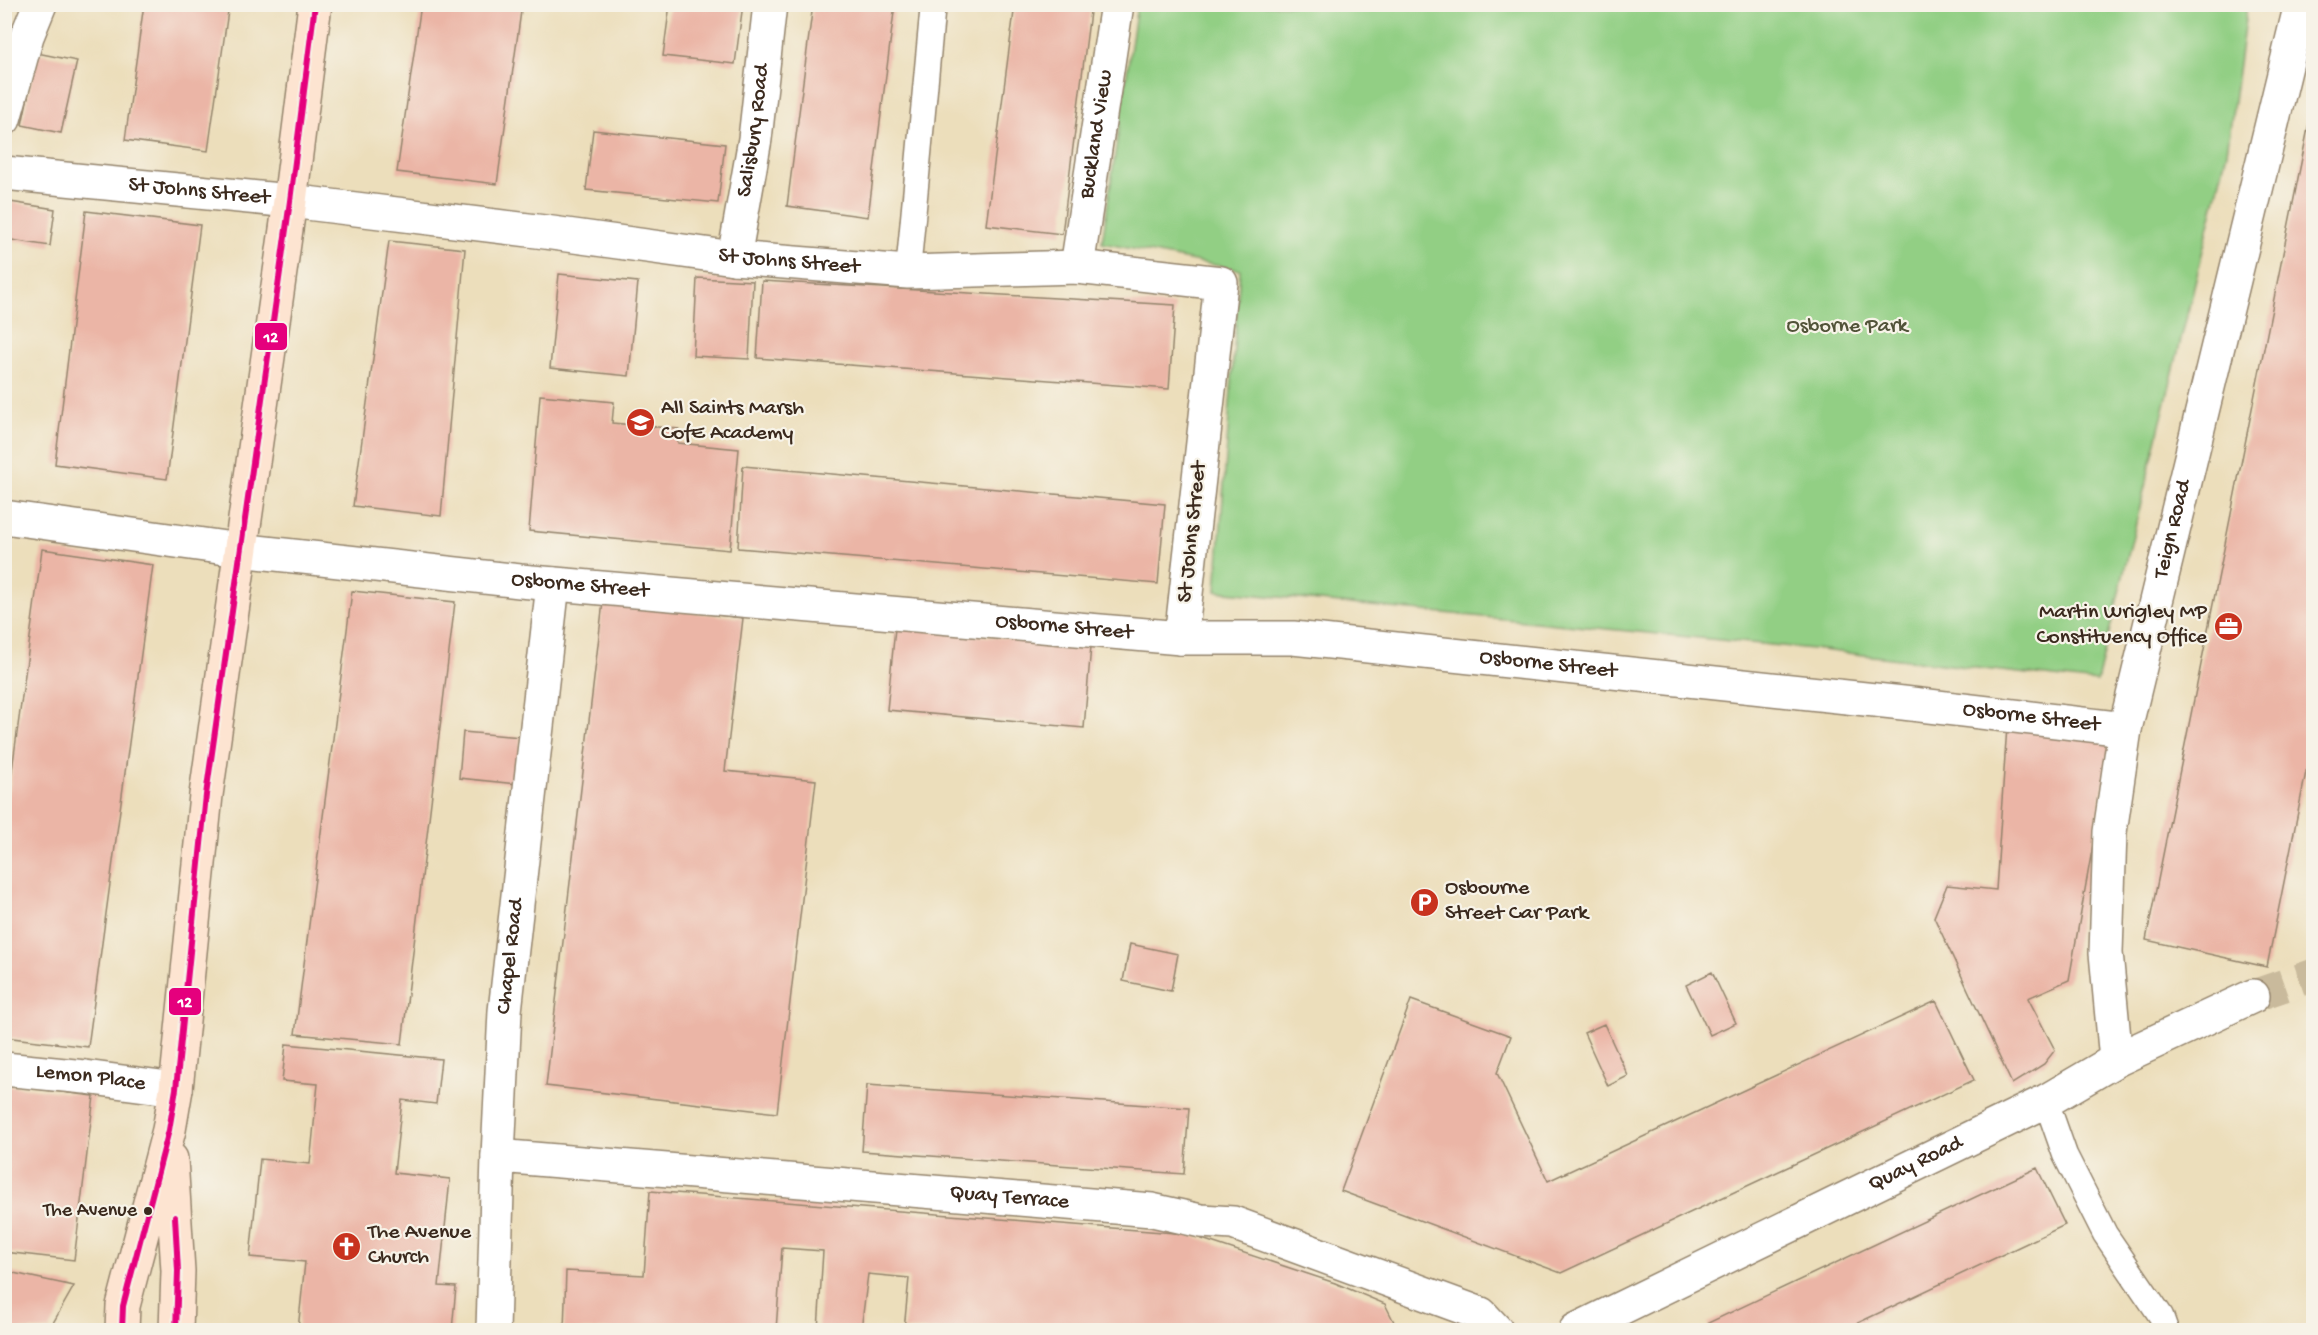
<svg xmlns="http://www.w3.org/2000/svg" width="2318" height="1335" font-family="'Gochi Hand',sans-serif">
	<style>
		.green { fill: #92cf84; stroke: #667c51; stroke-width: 1.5 }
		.building { fill: #ebb5a6 }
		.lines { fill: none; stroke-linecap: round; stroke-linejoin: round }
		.minor-tunnel { stroke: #c9ba9c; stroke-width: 33; stroke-dasharray: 33 16; stroke-linecap: butt }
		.service-casing { stroke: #94846c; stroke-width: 27 }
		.minor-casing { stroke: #94846c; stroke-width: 36 }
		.secondary-casing { stroke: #94846c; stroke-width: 36 }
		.service { stroke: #fff; stroke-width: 24 }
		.minor { stroke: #fff; stroke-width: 33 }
		.secondary { stroke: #fde4d1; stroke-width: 33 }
		.bus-1-casing { stroke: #f7f3e8; stroke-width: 10 }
		.bus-1 { stroke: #e5007d; stroke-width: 6 }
		.bus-dot { fill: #3b2a1e; stroke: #f7f3e8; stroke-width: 2 }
		.labels { text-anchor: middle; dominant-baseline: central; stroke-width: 4.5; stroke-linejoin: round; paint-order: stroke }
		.bus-label { font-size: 20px; fill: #3b2a1e; stroke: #f7f3e8; text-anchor: end }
		.street-label { font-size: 22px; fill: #3b2a1e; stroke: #f7f3e8 }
		.park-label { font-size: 22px; fill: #515338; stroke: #f7f3e8 }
		.poi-label { font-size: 22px; fill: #3b2a1e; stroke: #f7f3e8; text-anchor: start }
		.line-badge { stroke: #f7f3e8; stroke-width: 2 }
		.badge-label { font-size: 16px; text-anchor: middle; font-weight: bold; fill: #fff }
	</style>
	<rect width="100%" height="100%" fill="#f7f3e8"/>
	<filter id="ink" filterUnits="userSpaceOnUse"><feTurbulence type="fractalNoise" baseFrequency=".0167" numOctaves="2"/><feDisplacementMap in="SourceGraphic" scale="12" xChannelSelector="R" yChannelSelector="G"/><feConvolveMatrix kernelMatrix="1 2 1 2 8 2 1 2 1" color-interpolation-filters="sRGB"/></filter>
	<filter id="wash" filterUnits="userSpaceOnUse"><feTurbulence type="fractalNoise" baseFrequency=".008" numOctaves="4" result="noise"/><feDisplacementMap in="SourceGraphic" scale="24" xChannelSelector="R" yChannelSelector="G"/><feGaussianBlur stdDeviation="1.35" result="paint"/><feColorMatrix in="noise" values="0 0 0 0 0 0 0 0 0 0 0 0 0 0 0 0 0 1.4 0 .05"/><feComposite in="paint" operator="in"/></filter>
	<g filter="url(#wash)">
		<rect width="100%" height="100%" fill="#ecdebb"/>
		<path class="green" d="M1137 5H2247L2227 152 2097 682 1813 649 1216 591 1240 270 1102 243Z"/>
		<g id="blocks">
			<path class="building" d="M144 4H229L208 151 125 140Z
				M421 4H522L497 184 397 172Z
				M670 4H743L735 64 663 56Z
				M813 4H895L868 217 787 206Z
				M1015 4H1091L1062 234 986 225Z
				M37 53 77 61 61 133 22 125Z
				M2312 108 2314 732 2267 967 2146 940Z
				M593 130 725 144 718 203 586 190Z
				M10 202 55 209 50 246 5 239Z
				M86 211 200 225 167 479 55 464Z
				M389 241 465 249 441 516 353 506Z
				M559 274 638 282 629 376 550 368Z
				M697 278 753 281 749 359 693 356Z
				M762 281 1175 305 1169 389 757 358Z
				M540 395 614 402 612 423 679 429 678 443 739 449 730 550 529 531Z
				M743 466 1165 504 1158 584 738 548Z
				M42 549 153 565 88 1047 4 1037V829Z
				M352 591 455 602 402 1044 295 1034Z
				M603 602 743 618 725 771 816 780 777 1113 546 1086Z
				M895 628 1091 646 1084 728 887 710Z
				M2007 726 2112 737 2069 980 2028 998 2055 1050 2044 1064 2012 1084 1934 917 1947 885 1996 890Z
				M463 732 521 737 517 784 459 778Z
				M1130 944 1178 954 1171 991 1123 981Z
				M1712 972 1736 1023 1710 1035 1686 985Z
				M1411 1000 1511 1036 1497 1073 1548 1181 1936 1001 1974 1080 1561 1273 1341 1191Z
				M1604 1024 1628 1076 1608 1086 1584 1033Z
				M286 1044 441 1059 436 1104 402 1100 394 1173 450 1179 439 1286 456 1287 452 1330H298L305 1262 250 1257 260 1159 310 1164 318 1084 282 1081Z
				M4 1085 94 1096 74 1260 4 1252Z
				M867 1085 1189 1108 1184 1174 862 1151Z
				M2037 1168 2065 1225 1843 1330H1711L1708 1323Z
				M650 1191 1187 1234 1335 1283 1385 1304 1398 1330H904L909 1278 868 1274 861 1330H818L823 1251 782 1248 776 1330H564L566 1271 644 1275Z
				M4 1271 74 1286 49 1330H4Z"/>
		</g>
	</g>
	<g filter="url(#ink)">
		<use href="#blocks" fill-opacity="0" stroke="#94846c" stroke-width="1.5"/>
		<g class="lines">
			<path class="minor-tunnel" d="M2253 996 2314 975"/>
			<defs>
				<path id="service" d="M908 272 933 4
					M2046 1101 2065 1155 2105 1234 2161 1316 2166 1330"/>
				<g id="minor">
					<path d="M4 119 27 36 40 4"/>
					<path id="s1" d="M4 173 290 201 545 232 734 258 908 272 1077 267 1221 283 1181 638"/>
					<path id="s2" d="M734 258 755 139 770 4"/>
					<path id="s3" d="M1077 267 1117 4"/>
					<path id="s4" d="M4 517 240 550 520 581 1181 638H1293L1903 703 2125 729"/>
					<path id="s5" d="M2116 1060 2106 953 2110 832 2125 729 2301 4"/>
					<path id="s6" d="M4 1069 85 1077 176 1089"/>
					<path id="s7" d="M498 1156 1152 1210 1201 1221 1233 1223 1481 1314 1496 1330"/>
					<path id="s8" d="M493 1330 498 1156 505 1011 553 584"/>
					<path id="s9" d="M1576 1330 2046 1101 2116 1060 2253 996"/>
				</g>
				<path id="secondary" d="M171 1159 178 1271 176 1330
					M122 1330 123 1306 169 1130 176 1089 206 795 290 201 315 4"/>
			</defs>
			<use href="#service" class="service-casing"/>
			<use href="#minor" class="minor-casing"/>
			<use href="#secondary" class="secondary-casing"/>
			<use href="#service" class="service"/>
			<use href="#minor" class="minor"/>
			<use href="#secondary" class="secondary"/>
			<defs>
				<path id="bus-1" d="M175 1217 178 1271 176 1330
					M122 1330 123 1306 169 1130 176 1089 206 795 290 201 315 4"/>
			</defs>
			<use href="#bus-1" class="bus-1-casing"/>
			<use href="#bus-1" class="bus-1"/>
		</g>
	</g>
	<defs>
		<symbol id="school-disc" viewBox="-11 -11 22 22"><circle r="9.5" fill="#c8321e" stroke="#f7f3e8"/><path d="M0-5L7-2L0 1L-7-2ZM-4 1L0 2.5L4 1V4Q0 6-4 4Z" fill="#fff"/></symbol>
		<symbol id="office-disc" viewBox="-11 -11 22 22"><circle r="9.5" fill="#c8321e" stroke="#f7f3e8"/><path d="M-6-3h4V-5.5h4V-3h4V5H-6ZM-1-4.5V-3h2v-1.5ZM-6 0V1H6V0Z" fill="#fff"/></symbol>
		<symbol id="parking-disc" viewBox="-11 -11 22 22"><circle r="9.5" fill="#c8321e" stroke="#f7f3e8"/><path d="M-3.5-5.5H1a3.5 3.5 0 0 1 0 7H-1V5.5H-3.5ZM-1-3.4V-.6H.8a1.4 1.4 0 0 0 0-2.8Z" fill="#fff"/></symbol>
		<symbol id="church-disc" viewBox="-11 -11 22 22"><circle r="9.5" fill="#c8321e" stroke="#f7f3e8"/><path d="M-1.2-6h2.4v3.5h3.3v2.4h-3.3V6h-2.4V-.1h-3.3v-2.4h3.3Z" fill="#fff"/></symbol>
	</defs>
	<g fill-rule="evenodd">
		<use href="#school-disc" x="624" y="406" width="33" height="33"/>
		<use href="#office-disc" x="2212" y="610" width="33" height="33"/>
		<use href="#parking-disc" x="1408" y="886" width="33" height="33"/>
		<use href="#church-disc" x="330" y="1230" width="33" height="33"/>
	</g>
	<circle class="bus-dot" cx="148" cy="1211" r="5"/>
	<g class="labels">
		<g class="bus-label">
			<text x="137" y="1211">The Avenue</text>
		</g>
		<g class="street-label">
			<text stroke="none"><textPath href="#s2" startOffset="129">Salisbury Road</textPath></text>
			<text stroke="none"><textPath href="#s3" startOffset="134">Buckland View</textPath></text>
			<text stroke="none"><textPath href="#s1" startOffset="196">St Johns Street</textPath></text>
			<text stroke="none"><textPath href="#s1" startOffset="790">St Johns Street</textPath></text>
			<text stroke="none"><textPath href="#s5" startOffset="538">Teign Road</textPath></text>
			<text transform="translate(1193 532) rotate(-84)">St Johns Street</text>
			<text stroke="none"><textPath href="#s4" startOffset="580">Osborne Street</textPath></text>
			<text stroke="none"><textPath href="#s4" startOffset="1066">Osborne Street</textPath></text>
			<text stroke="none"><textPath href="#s4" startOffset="1552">Osborne Street</textPath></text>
			<text stroke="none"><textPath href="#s4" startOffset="2038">Osborne Street</textPath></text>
			<text stroke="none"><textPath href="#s8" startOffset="374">Chapel Road</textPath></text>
			<text stroke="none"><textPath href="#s6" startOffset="87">Lemon Place</textPath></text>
			<text stroke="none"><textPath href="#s9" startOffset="378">Quay Road</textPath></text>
			<text stroke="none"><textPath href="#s7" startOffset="513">Quay Terrace</textPath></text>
		</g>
		<g class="park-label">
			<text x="1847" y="327">Osborne Park</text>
		</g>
		<g class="poi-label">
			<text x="661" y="409">All Saints Marsh<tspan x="661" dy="25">CofE Academy</tspan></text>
			<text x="2207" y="613" text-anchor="end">Martin Wrigley MP<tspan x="2207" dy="25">Constituency Office</tspan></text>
			<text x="1445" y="889">Osbourne<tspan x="1445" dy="25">Street Car Park</tspan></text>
			<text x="368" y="1233">The Avenue<tspan x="368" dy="25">Church</tspan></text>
		</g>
	</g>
	<g class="line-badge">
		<rect x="254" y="322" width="34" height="29" rx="6" fill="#e5007d"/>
		<rect x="168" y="987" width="34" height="29" rx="6" fill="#e5007d"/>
	</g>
	<g class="badge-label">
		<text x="271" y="342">12</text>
		<text x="185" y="1007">12</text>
	</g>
	<rect width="2318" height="1335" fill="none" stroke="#f7f3e8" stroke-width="24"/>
</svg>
